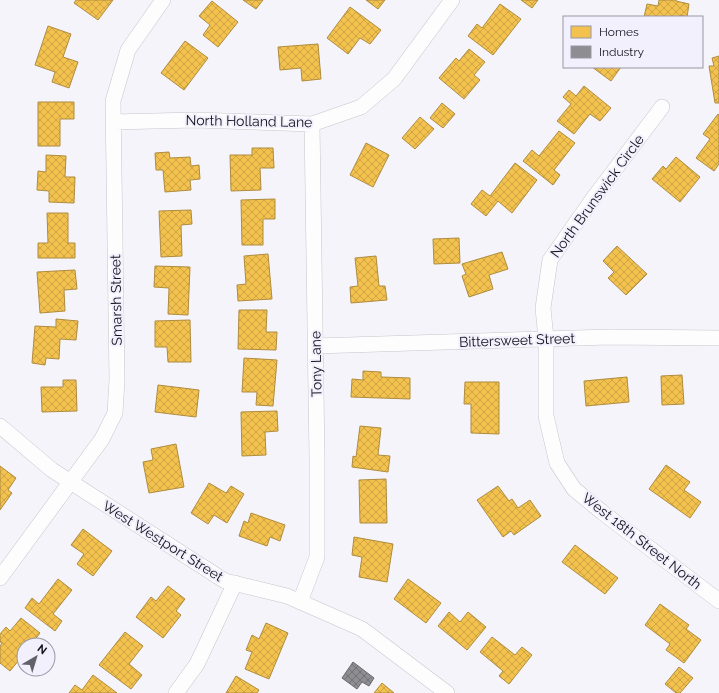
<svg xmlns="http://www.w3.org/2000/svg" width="719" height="693" font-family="Raleway,sans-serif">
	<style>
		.homes { fill: url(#homes-cross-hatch); stroke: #af8c3e }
		.industry { fill: url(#industry-cross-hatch); stroke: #68686e }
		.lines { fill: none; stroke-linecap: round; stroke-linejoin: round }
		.street-casing { stroke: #c6c5cb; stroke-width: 16 }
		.street { stroke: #fefdfe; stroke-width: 15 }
		.labels { text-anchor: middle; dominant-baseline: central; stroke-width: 4; stroke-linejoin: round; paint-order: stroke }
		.street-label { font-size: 14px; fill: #131119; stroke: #f3f0fe }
	</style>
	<defs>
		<pattern id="homes-cross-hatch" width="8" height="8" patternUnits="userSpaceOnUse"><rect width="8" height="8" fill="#f2c14e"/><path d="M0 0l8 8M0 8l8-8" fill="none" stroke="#cfa544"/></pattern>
		<pattern id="industry-cross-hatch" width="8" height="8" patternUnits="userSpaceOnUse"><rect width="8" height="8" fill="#8d8d92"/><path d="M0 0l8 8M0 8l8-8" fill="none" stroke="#727276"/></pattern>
	</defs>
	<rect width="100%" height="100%" fill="#f5f4fa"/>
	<path class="homes" d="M76 0H113L98 20 74 3Z
		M243 0H263L256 9Z
		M366 0H385L378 9Z
		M521 0H538L532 8Z
		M659 0H676V1L689 4 687 17 680 15V17H644L647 4 658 6Z
		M212 1 238 22 218 47 203 35 210 25 199 16Z
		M500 4 521 19 493 55 468 36 477 24 482 28Z
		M350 7 381 30 370 44 360 38 348 54 327 38Z
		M48 26 71 34 63 57 78 62 69 88 52 82 55 72 35 65Z
		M185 41 208 58 184 90 161 73Z
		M318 44 321 79 302 81 301 68 280 70 278 47Z
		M469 49 485 62 474 75 480 80 464 99 439 78 456 58 459 61Z
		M719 56V103H715L709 66H714L712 58Z
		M592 67H621L611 81Z
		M584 86 611 108 600 121 590 114 574 134 557 121 571 104 563 97 569 90 576 96Z
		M38 102H74V119H60V146H38Z
		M442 103 455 114 443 128 430 118Z
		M718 114 719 115V164L714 171 696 158 710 139 703 134Z
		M420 117 434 129 415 149 402 138Z
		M559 131 575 143 554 170 560 175 553 185 523 161 532 150 539 156Z
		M366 143 389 155 373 187 350 175Z
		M252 148H273L274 168H260L261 190 231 191 230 155H252Z
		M169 152 170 158 190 157 191 166 199 165 200 179 190 180 191 190 165 192 163 170H156L155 153Z
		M46 155 66 156 65 177H75L74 203 49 202V191L37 190 38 171 46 172Z
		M676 157 700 177 680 202 652 179 663 166 666 169Z
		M515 163 537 180 512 213 498 201 486 216 471 204 482 190 490 196Z
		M275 199V219H263V245H242L241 200Z
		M191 210 192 224 181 225 182 256 161 257 159 211Z
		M47 213H68V243H75V258H38V243H48Z
		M459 238 460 263 434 264 433 239Z
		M617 246 647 274 626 295 608 278 614 272 603 261Z
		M502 252 508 269 489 275 493 289 469 297 462 276 466 274 462 264Z
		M268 254 272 299 238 301 237 285 246 284 244 256Z
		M376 256 379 286H385L387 300 351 303 350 287 358 286 355 258Z
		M155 266 190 267 188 315 168 314 169 288 154 287Z
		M75 270 77 289 64 290 65 311 40 313 37 272Z
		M239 310H267L266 332H277L276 350 238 349Z
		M56 319 78 321 76 340 60 339 59 359 46 358 45 365 32 363 35 326 56 327Z
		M190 320 191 362H168L167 347H155V321Z
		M244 358 277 360 273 406 256 405 257 392H242Z
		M363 371 381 372V377L410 378V399L351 397 352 379 363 380Z
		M682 375 684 404 662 405 661 376Z
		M627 377 629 402 586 406 584 381Z
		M63 380H76L77 411 42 412 41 387H63Z
		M465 382H499V434L471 433V404H464Z
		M158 385 199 390 196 417 155 412Z
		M277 411 278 431 265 432 266 455 242 456 241 412Z
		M360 426 381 428 378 455 390 456 388 472 352 467 353 456 356 457Z
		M176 444 184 487 149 493 143 462 153 460 151 449Z
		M666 465 690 482 684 490 701 502 690 518 649 489Z
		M0 466 16 478 8 490 12 493 0 510Z
		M386 479 387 523H360L359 480Z
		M209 483 226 493 231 486 244 494 227 523 214 515 208 524 191 513Z
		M498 486 509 501 512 499 518 508 530 500 541 516 514 535 511 531 503 537 477 500Z
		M251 513 285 525 280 541 270 537 267 546 239 536 244 521 248 523Z
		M83 529 112 551 93 576 77 564 84 554 71 545Z
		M354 537 393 544 387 582 359 577 362 557 352 555Z
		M575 545 618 578 605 594 562 562Z
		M58 579 72 590 53 614 62 621 55 631 25 608 32 598 39 604Z
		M408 579 441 603 426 623 394 599Z
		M168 586 185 599 176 611 181 615 163 638 136 617 151 597 156 601Z
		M660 604 689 625 686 629 701 640 684 663 666 650 670 644 645 625Z
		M449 612 460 622 468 612 486 627 467 650 438 626Z
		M21 618 40 633 31 645H24V654L10 671 0 663V646L2 643 0 642V634L6 627 10 631Z
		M266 623 288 633 269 679 245 669 252 652 246 650 252 635 259 639Z
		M125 632 143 646 129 664 142 675 131 689 99 665Z
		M492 637 515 655 522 647 532 655 509 684 499 676 503 671 480 652Z
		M679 667 693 678 680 693H676L665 684Z
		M93 675 117 693H69L75 685 82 690Z
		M236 676 259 690 257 693H226Z
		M382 683 394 693H374Z"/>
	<path class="industry" d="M353 662 374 678 369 686 362 682 357 689 342 678Z"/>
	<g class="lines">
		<defs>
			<path id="street" d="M662 107 592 200 550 260 543 308 546 339V416L557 463 574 489 602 512 719 601
				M113 122 195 120 312 124 361 107 394 79 452 0
				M315 346 609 337 719 338
				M0 426 52 470 225 581 287 596 362 629 447 693
				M0 578 102 439 115 413 117 380 113 101 128 50 163 0
				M300 602 317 557V459L312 124
				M176 693 197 664 235 583"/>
		</defs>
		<use href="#street" class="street-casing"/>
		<use href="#street" class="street"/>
	</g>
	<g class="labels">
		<g class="street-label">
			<text transform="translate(249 121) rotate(1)">North Holland Lane</text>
			<text transform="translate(597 196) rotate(-54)">North Brunswick Circle</text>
			<text transform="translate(116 300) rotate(-91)">Smarsh Street</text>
			<text transform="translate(517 340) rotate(-2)">Bittersweet Street</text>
			<text transform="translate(316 364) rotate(-91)">Tony Lane</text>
			<text transform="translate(163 541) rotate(32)">West Westport Street</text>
			<text transform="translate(642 541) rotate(38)">West 18th Street North</text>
		</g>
	</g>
	<rect x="563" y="16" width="140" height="52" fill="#f3f0fe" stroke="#9997a2"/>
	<rect x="571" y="26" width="20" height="12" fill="#f2c14e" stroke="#9997a2"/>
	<text x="599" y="36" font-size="12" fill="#131119">Homes</text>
	<rect x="571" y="46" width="20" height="12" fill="#8d8d92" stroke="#9997a2"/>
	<text x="599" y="56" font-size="12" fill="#131119">Industry</text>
	<g transform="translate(36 657) rotate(38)"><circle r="19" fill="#f3f0fe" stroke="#9997a2"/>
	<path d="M0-3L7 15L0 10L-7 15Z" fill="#626068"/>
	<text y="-6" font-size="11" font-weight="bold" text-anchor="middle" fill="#131119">N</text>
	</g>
</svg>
